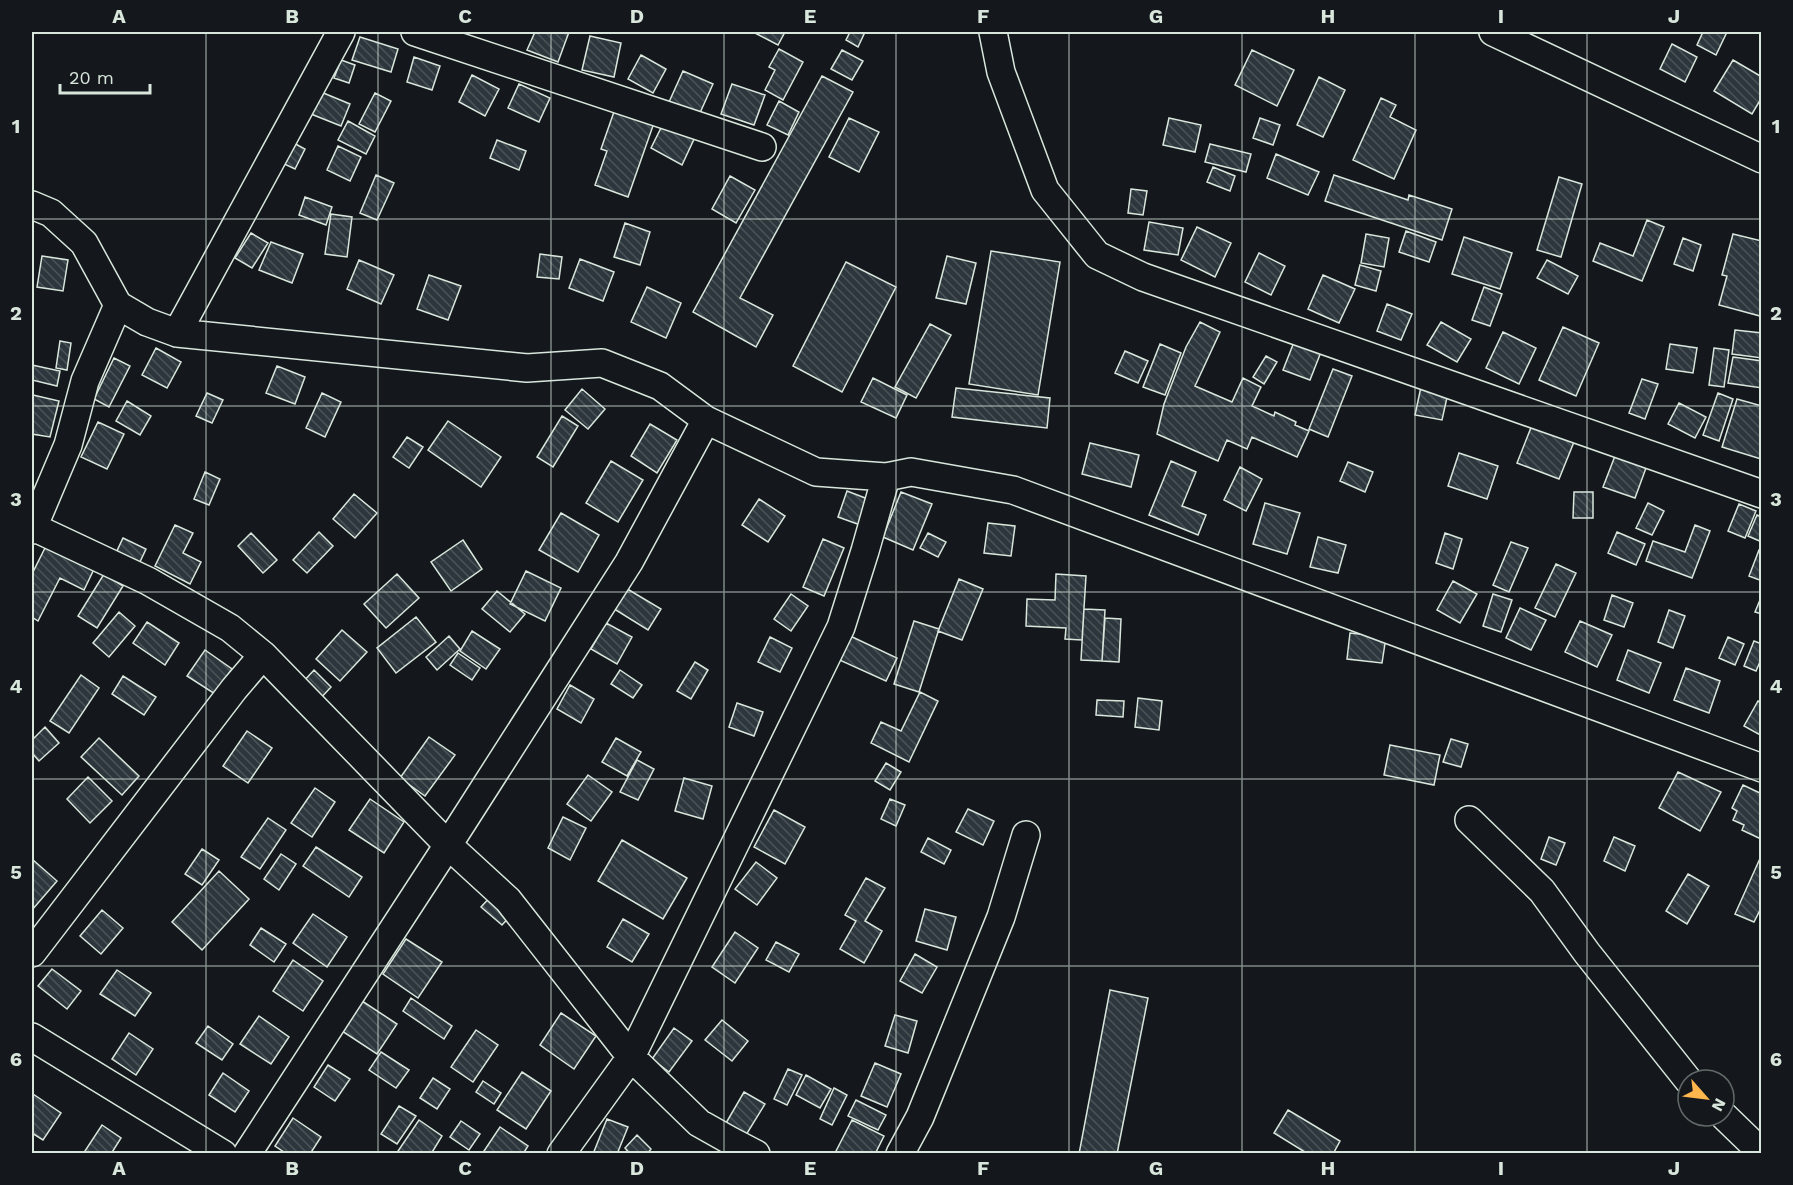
<svg xmlns="http://www.w3.org/2000/svg" width="1793" height="1185" font-family="'Work Sans',sans-serif">
	<style>
		.building { fill: url(#building-back-hatch); stroke: #d8e6dc; stroke-width: 1.5 }
		.lines { fill: none; stroke-linecap: round; stroke-linejoin: round }
		.minor-casing { stroke: #d8e6dc; stroke-width: 30 }
		.minor { stroke: #14181c; stroke-width: 27 }
		.grid { fill: none; stroke: #d8e6dc; stroke-width: 1.5; stroke-opacity: 0.55 }
		.neatline { fill: none; stroke: #d8e6dc; stroke-width: 2 }
		.grid-label { font-size: 20px; text-anchor: middle; font-weight: bold; fill: #d8e6dc }
	</style>
	<defs>
		<pattern id="building-back-hatch" width="6" height="6" patternUnits="userSpaceOnUse" patternTransform="scale(1.5)"><rect width="6" height="6" fill="#2c363c"/><path d="M-1 5l2 2M0 0l6 6M5-1l2 2" fill="none" stroke="#4a5358"/></pattern>
	</defs>
	<rect width="100%" height="100%" fill="#14181c"/>
	<path class="building" d="M535 32H569L558 62 527 50Z
		M753 32H785L778 45Z
		M850 32H865L858 47 846 40Z
		M1703 32H1727L1716 55 1697 45Z
		M590 36 621 43 614 77 582 70Z
		M360 37 398 49 391 72 352 60Z
		M1672 44 1697 57 1685 82 1660 69Z
		M779 49 803 62 783 100 765 90 775 70 769 67Z
		M842 50 863 61 852 80 831 69Z
		M1252 50 1294 70 1277 106 1235 85Z
		M641 55 666 69 653 93 628 79Z
		M414 57 440 66 432 90 407 82Z
		M341 60 355 65 349 83 334 78Z
		M1733 60 1762 77V97L1752 114 1714 91Z
		M683 71 713 84 699 115 669 102Z
		M472 75 499 89 485 116 459 102Z
		M822 76 853 92 740 298 773 315 756 347 693 312Z
		M1319 77 1345 90 1323 137 1297 125Z
		M519 84 550 98 539 122 508 108Z
		M732 84 765 95 754 125 721 114Z
		M321 92 350 104 341 126 311 114Z
		M375 93 391 101 375 132 359 124Z
		M1381 98 1396 105 1390 117 1416 130 1394 179 1353 160Z
		M779 101 799 112 788 135 767 125Z
		M616 106 655 120 628 197 595 185 607 151 601 149Z
		M849 118 879 132 859 172 829 157Z
		M1169 118 1201 125 1195 152 1163 145Z
		M1260 118 1280 125 1273 145 1253 138Z
		M348 121 375 136 366 154 338 140Z
		M664 122 695 137 682 165 651 148Z
		M497 140 526 151 519 170 490 158Z
		M290 141 305 149 295 169 280 162Z
		M1210 144 1251 154 1246 172 1205 162Z
		M338 146 361 157 350 181 327 170Z
		M1276 154 1319 172 1308 195 1267 178Z
		M1213 167 1235 176 1230 191 1207 182Z
		M376 175 394 183 377 220 360 213Z
		M1334 175 1408 200 1409 195 1452 209 1442 240 1325 201Z
		M730 176 755 190 736 223 712 209Z
		M1559 177 1582 184 1561 257 1537 250Z
		M1131 189 1147 191 1143 215 1128 213Z
		M305 197 332 207 326 225 299 215Z
		M331 214 352 217 347 257 325 254Z
		M1647 220 1664 227 1642 281 1593 261 1600 243 1633 256Z
		M1149 222 1183 228 1178 255 1144 250Z
		M625 223 650 232 640 265 614 257Z
		M1197 227 1231 243 1215 277 1181 260Z
		M1406 231 1436 242 1429 262 1399 252Z
		M251 233 268 243 252 268 235 258Z
		M1366 234 1389 238 1384 267 1361 263Z
		M1733 234 1762 241V309L1760 316 1719 305 1727 276 1722 275Z
		M1464 237 1512 253 1500 289 1452 274Z
		M1683 238 1701 245 1693 271 1674 264Z
		M271 242 303 254 292 283 259 270Z
		M991 251 1060 262 1038 395 969 384Z
		M1259 253 1285 266 1271 295 1245 282Z
		M540 254 562 257 559 279 537 277Z
		M42 256 68 260 63 291 37 287Z
		M947 256 976 263 966 304 936 298Z
		M580 259 614 272 603 301 569 288Z
		M359 260 394 275 381 304 347 289Z
		M1547 260 1578 276 1568 294 1537 278Z
		M846 262 896 287 842 392 793 366Z
		M1360 265 1381 271 1376 291 1355 285Z
		M429 275 461 286 448 320 417 309Z
		M1323 275 1355 289 1339 323 1308 309Z
		M647 287 681 303 666 338 631 322Z
		M1484 287 1502 294 1490 326 1472 320Z
		M1387 304 1412 314 1401 340 1377 331Z
		M1200 322 1220 332 1195 386 1232 402 1243 378 1261 387 1252 406 1274 416 1275 412 1296 422 1295 425 1309 431 1297 457 1252 437 1247 449 1227 440 1218 461 1157 434 1164 404 1186 347Z
		M1441 322 1471 339 1457 362 1427 345Z
		M930 324 951 335 916 398 895 387Z
		M1563 327 1599 343 1576 396 1539 380Z
		M1735 330 1762 333V358L1732 354Z
		M1503 332 1536 348 1519 384 1486 368Z
		M60 341 71 343 67 370 56 368Z
		M1294 342 1321 352 1310 380 1283 370Z
		M1160 344 1181 353 1165 395 1143 387Z
		M1670 344 1697 348 1693 373 1666 369Z
		M156 348 181 362 167 388 142 375Z
		M1714 348 1729 350 1724 387 1709 385Z
		M1125 351 1148 361 1138 383 1115 373Z
		M1266 356 1277 362 1264 384 1253 377Z
		M1733 357 1762 361V388L1728 383Z
		M114 358 130 366 109 407 94 399Z
		M32 365 60 371 57 386 32 380Z
		M277 366 305 377 295 404 266 393Z
		M1333 369 1352 376 1328 437 1309 429Z
		M873 378 907 395 896 418 861 402Z
		M1642 379 1658 384 1645 419 1629 413Z
		M1421 387 1448 393 1442 420 1415 415Z
		M956 388 1050 398 1047 428 952 417Z
		M582 389 605 409 588 429 565 410Z
		M207 393 223 400 212 423 196 416Z
		M322 393 341 402 325 437 306 428Z
		M1718 393 1733 399 1719 441 1703 435Z
		M33 395 59 401 50 437 32 434V404Z
		M1737 399 1762 406 1761 459 1722 447Z
		M127 401 151 416 140 435 116 421Z
		M1679 403 1706 417 1695 438 1668 424Z
		M562 416 578 426 553 467 537 457Z
		M1534 420 1576 437 1559 479 1517 463Z
		M448 421 501 457 481 487 428 450Z
		M98 422 124 434 107 469 81 457Z
		M650 424 677 440 657 473 631 456Z
		M407 437 423 447 409 468 393 457Z
		M1090 443 1139 455 1131 487 1082 474Z
		M1459 453 1498 466 1487 499 1448 486Z
		M1615 456 1646 468 1635 498 1603 487Z
		M611 461 643 480 618 522 586 503Z
		M1171 461 1196 472 1182 506 1206 515 1198 535 1149 515Z
		M1348 462 1373 472 1365 492 1340 481Z
		M1240 467 1262 479 1246 511 1224 500Z
		M205 472 220 479 209 505 194 499Z
		M847 491 873 501 863 526 838 517Z
		M901 492 932 504 913 550 883 537Z
		M1574 492H1593V518H1573Z
		M354 494 377 513 355 538 333 519Z
		M759 499 785 516 768 542 742 525Z
		M1265 503 1300 513 1287 554 1253 544Z
		M1648 503 1664 511 1652 535 1636 528Z
		M1739 504 1756 511 1745 538 1728 531Z
		M561 513 599 535 578 572 539 550Z
		M1757 515 1762 517V542L1748 536Z
		M988 523 1015 526 1011 556 984 553Z
		M175 525 193 533 183 553 201 562 190 584 155 566Z
		M1695 525 1710 531 1692 578 1646 561 1653 541 1685 552Z
		M319 532 333 546 307 573 293 560Z
		M1617 532 1645 544 1636 565 1608 553Z
		M251 533 277 560 263 573 238 546Z
		M928 533 946 542 938 557 920 548Z
		M1445 533 1462 539 1453 569 1436 563Z
		M1318 537 1346 545 1338 573 1310 567Z
		M123 538 146 549 138 566 115 555Z
		M823 539 844 548 824 596 803 587Z
		M463 540 482 569 451 591 431 562Z
		M48 542 95 567 84 590 60 578 38 621 32 617V574Z
		M1511 542 1528 548 1509 592 1493 585Z
		M1759 550 1762 551V581L1749 576Z
		M1556 564 1576 573 1555 617 1535 608Z
		M526 571 561 588 545 621 510 604Z
		M104 574 123 586 97 628 78 616Z
		M397 574 419 598 386 628 364 604Z
		M1056 574 1086 576 1082 640 1065 639 1066 628 1026 626 1027 599 1055 600Z
		M959 579 983 589 962 640 938 631Z
		M1453 581 1477 594 1460 623 1437 610Z
		M624 587 661 609 648 630 611 607Z
		M497 591 525 614 510 632 482 609Z
		M791 594 808 606 791 631 774 619Z
		M1493 594 1512 600 1501 632 1483 626Z
		M1612 595 1633 603 1624 627 1604 620Z
		M1762 595V614L1755 612Z
		M1520 608 1546 620 1531 650 1506 638Z
		M1084 609 1105 610 1102 661 1081 660Z
		M1669 610 1685 616 1673 648 1658 642Z
		M119 612 135 626 109 657 93 643Z
		M416 617 436 642 396 673 377 648Z
		M1105 618 1121 619 1119 662 1102 661Z
		M914 621 939 629 919 692 894 684Z
		M1580 621 1612 635 1597 667 1565 652Z
		M147 622 179 643 165 665 133 643Z
		M606 623 632 637 617 664 591 649Z
		M342 630 367 652 340 681 316 659Z
		M472 631 500 649 486 669 460 651Z
		M1350 633 1386 637 1382 663 1347 659Z
		M846 634 897 658 886 681 835 658Z
		M449 636 460 649 437 670 426 657Z
		M770 637 792 648 780 672 758 662Z
		M1728 637 1744 644 1735 665 1719 658Z
		M1754 641 1762 644V657L1756 671 1744 666Z
		M205 650 232 669 215 694 187 676Z
		M1628 650 1661 663 1649 693 1617 680Z
		M458 653 480 668 472 680 450 665Z
		M695 662 708 670 691 699 677 691Z
		M1686 668 1720 681 1709 713 1674 700Z
		M314 670 331 687 319 700 302 683Z
		M620 670 642 685 633 698 611 684Z
		M81 675 99 688 69 733 50 721Z
		M123 676 156 697 144 715 112 694Z
		M570 685 594 699 581 723 557 709Z
		M920 692 938 701 909 762 871 743 881 722 901 731Z
		M1138 698 1162 701 1159 730 1135 727Z
		M1097 700 1124 701 1123 717 1096 715Z
		M1758 701 1762 703V736L1744 726Z
		M737 703 763 712 754 736 729 727Z
		M45 727 59 743 39 761 32 753V740Z
		M247 731 272 748 248 783 223 766Z
		M429 737 455 755 425 796 400 778Z
		M99 738 139 776 122 795 81 757Z
		M616 738 641 752 627 776 602 762Z
		M1451 739 1468 744 1461 767 1443 762Z
		M1390 745 1440 755 1434 785 1384 775Z
		M637 760 654 769 638 800 620 792Z
		M886 763 901 772 890 790 875 781Z
		M1678 772 1721 792 1700 831 1659 808Z
		M588 775 612 792 591 821 567 804Z
		M88 777 112 801 90 823 67 799Z
		M684 778 712 786 703 819 675 811Z
		M1743 785 1762 794 1761 839 1742 830 1744 825 1733 820 1737 811 1732 808Z
		M315 788 335 802 312 837 291 823Z
		M370 799 404 822 384 853 349 830Z
		M890 799 905 805 896 826 881 819Z
		M968 809 994 821 983 845 956 832Z
		M774 810 805 827 785 864 754 847Z
		M563 817 586 828 570 860 548 848Z
		M268 818 286 830 260 869 241 857Z
		M1549 837 1565 843 1556 865 1541 859Z
		M1614 837 1635 846 1625 871 1604 861Z
		M928 838 951 850 944 864 921 852Z
		M622 840 687 878 663 919 598 881Z
		M316 847 362 877 349 897 303 866Z
		M202 849 219 860 202 885 185 874Z
		M281 854 296 864 279 890 264 879Z
		M1762 854V906L1754 922 1735 914Z
		M32 859 57 881 32 910Z
		M756 862 777 878 757 905 735 889Z
		M219 871 249 899 202 950 172 922Z
		M1688 874 1709 886 1687 924 1666 911Z
		M866 878 885 888 865 921 882 931 864 963 840 949 856 921 845 915Z
		M494 893 515 911 502 925 481 907Z
		M925 909 956 917 947 950 916 941Z
		M102 910 123 928 101 954 80 936Z
		M313 914 347 937 327 967 293 943Z
		M623 919 649 934 632 962 607 947Z
		M261 928 286 944 274 962 250 945Z
		M735 932 758 948 735 983 712 967Z
		M406 939 442 962 418 998 383 974Z
		M776 942 799 954 789 972 766 960Z
		M915 954 937 967 922 993 900 981Z
		M293 960 323 981 303 1011 273 991Z
		M52 969 81 991 67 1009 38 986Z
		M117 970 151 993 135 1016 100 994Z
		M1110 990 1148 998 1117 1154H1079Z
		M411 998 452 1026 444 1039 403 1011Z
		M362 1001 397 1024 377 1054 342 1031Z
		M561 1013 596 1036 574 1069 540 1045Z
		M895 1015 917 1021 908 1053 885 1046Z
		M259 1016 289 1037 271 1064 240 1044Z
		M722 1020 748 1041 732 1061 705 1040Z
		M208 1026 233 1044 222 1060 196 1043Z
		M674 1028 692 1041 669 1072 652 1059Z
		M476 1030 498 1045 473 1082 451 1067Z
		M129 1033 153 1049 136 1075 112 1059Z
		M381 1052 409 1070 396 1088 369 1070Z
		M875 1063 901 1074 887 1107 861 1096Z
		M328 1065 350 1079 335 1101 314 1087Z
		M788 1069 802 1075 787 1105 774 1099Z
		M522 1072 551 1091 526 1129 497 1110Z
		M223 1073 249 1091 235 1112 209 1095Z
		M806 1075 831 1089 820 1108 796 1095Z
		M433 1078 450 1089 437 1109 420 1098Z
		M483 1081 501 1093 494 1104 476 1092Z
		M834 1088 847 1095 832 1125 820 1119Z
		M744 1092 765 1104 746 1135 726 1123Z
		M33 1094 61 1113 43 1140 32 1133V1096Z
		M856 1100 886 1115 878 1130 848 1116Z
		M399 1106 416 1116 397 1144 381 1134Z
		M1288 1110 1340 1141 1333 1154H1308L1274 1133Z
		M293 1118 321 1137 310 1154H287L275 1146Z
		M607 1119 628 1127 617 1154H593Z
		M419 1120 442 1136 431 1154H396Z
		M852 1120 884 1136 875 1154 835 1153Z
		M461 1121 480 1134 469 1150 450 1137Z
		M102 1125 121 1138 111 1154H83Z
		M500 1127 528 1146 523 1154H482Z
		M637 1135 651 1149 647 1154H630L625 1148Z"/>
	<g class="lines">
		<defs>
			<path id="minor" d="M415 32 762 147
				M993 32 1001 72 1045 190 1097 255 1143 277 1762 494
				M1493 32 1762 159
				M32 205 51 213 84 243 118 305 147 322 177 333 527 368 602 363 660 386 706 420 816 472 886 477 911 472 1013 490 1762 768
				M177 333 341 32
				M33 527 148 581 230 628 263 655 448 845 508 900 631 1057 699 1123 731 1141 756 1154
				M32 530 68 445 85 381 118 305
				M1469 820 1542 891 1587 953 1688 1080
				M32 953 234 689 263 655
				M32 1037 223 1154
				M1724 1116 1755 1146 1762 1151
				M247 1154 448 845 629 562 706 420
				M561 1154 631 1057 841 627 865 551 886 477
				M900 1154 920 1117 1001 917 1026 835"/>
		</defs>
		<use href="#minor" class="minor-casing"/>
		<use href="#minor" class="minor"/>
	</g>
	<path class="grid" d="M206 32V1154M378 32V1154M551 32V1154M724 32V1154M896 32V1154M1069 32V1154M1242 32V1154M1415 32V1154M1587 32V1154M32 219H1762M32 406H1762M32 592H1762M32 779H1762M32 966H1762"/>
	<rect width="1793" height="1185" fill="none" stroke="#14181c" stroke-width="66"/>
	<g transform="translate(1706 1098) rotate(118)"><circle r="28" fill="#14181c" stroke="#626a69" stroke-width="1.5"/>
	<path d="M0-4.5L10 22L0 15L-10 22Z" fill="#ffb74d"/>
	<text y="-9" font-size="16" font-weight="bold" text-anchor="middle" fill="#d8e6dc">N</text>
	</g>
	<path d="M60 84v9h90v-9" fill="none" stroke="#d8e6dc" stroke-width="3"/>
	<text x="69" y="84" font-size="18" fill="#d8e6dc" stroke="#14181c" stroke-width="4.5" paint-order="stroke">20 m</text>
	<rect x="33" y="33" width="1727" height="1119" class="neatline"/>
	<g class="grid-label">
		<text x="119" y="23">A</text>
		<text x="292" y="23">B</text>
		<text x="465" y="23">C</text>
		<text x="637" y="23">D</text>
		<text x="810" y="23">E</text>
		<text x="983" y="23">F</text>
		<text x="1156" y="23">G</text>
		<text x="1328" y="23">H</text>
		<text x="1501" y="23">I</text>
		<text x="1674" y="23">J</text>
		<text x="16" y="133">1</text>
		<text x="1776" y="133">1</text>
		<text x="16" y="320">2</text>
		<text x="1776" y="320">2</text>
		<text x="16" y="506">3</text>
		<text x="1776" y="506">3</text>
		<text x="16" y="693">4</text>
		<text x="1776" y="693">4</text>
		<text x="16" y="879">5</text>
		<text x="1776" y="879">5</text>
		<text x="16" y="1066">6</text>
		<text x="1776" y="1066">6</text>
		<text x="119" y="1175">A</text>
		<text x="292" y="1175">B</text>
		<text x="465" y="1175">C</text>
		<text x="637" y="1175">D</text>
		<text x="810" y="1175">E</text>
		<text x="983" y="1175">F</text>
		<text x="1156" y="1175">G</text>
		<text x="1328" y="1175">H</text>
		<text x="1501" y="1175">I</text>
		<text x="1674" y="1175">J</text>
	</g>
</svg>
